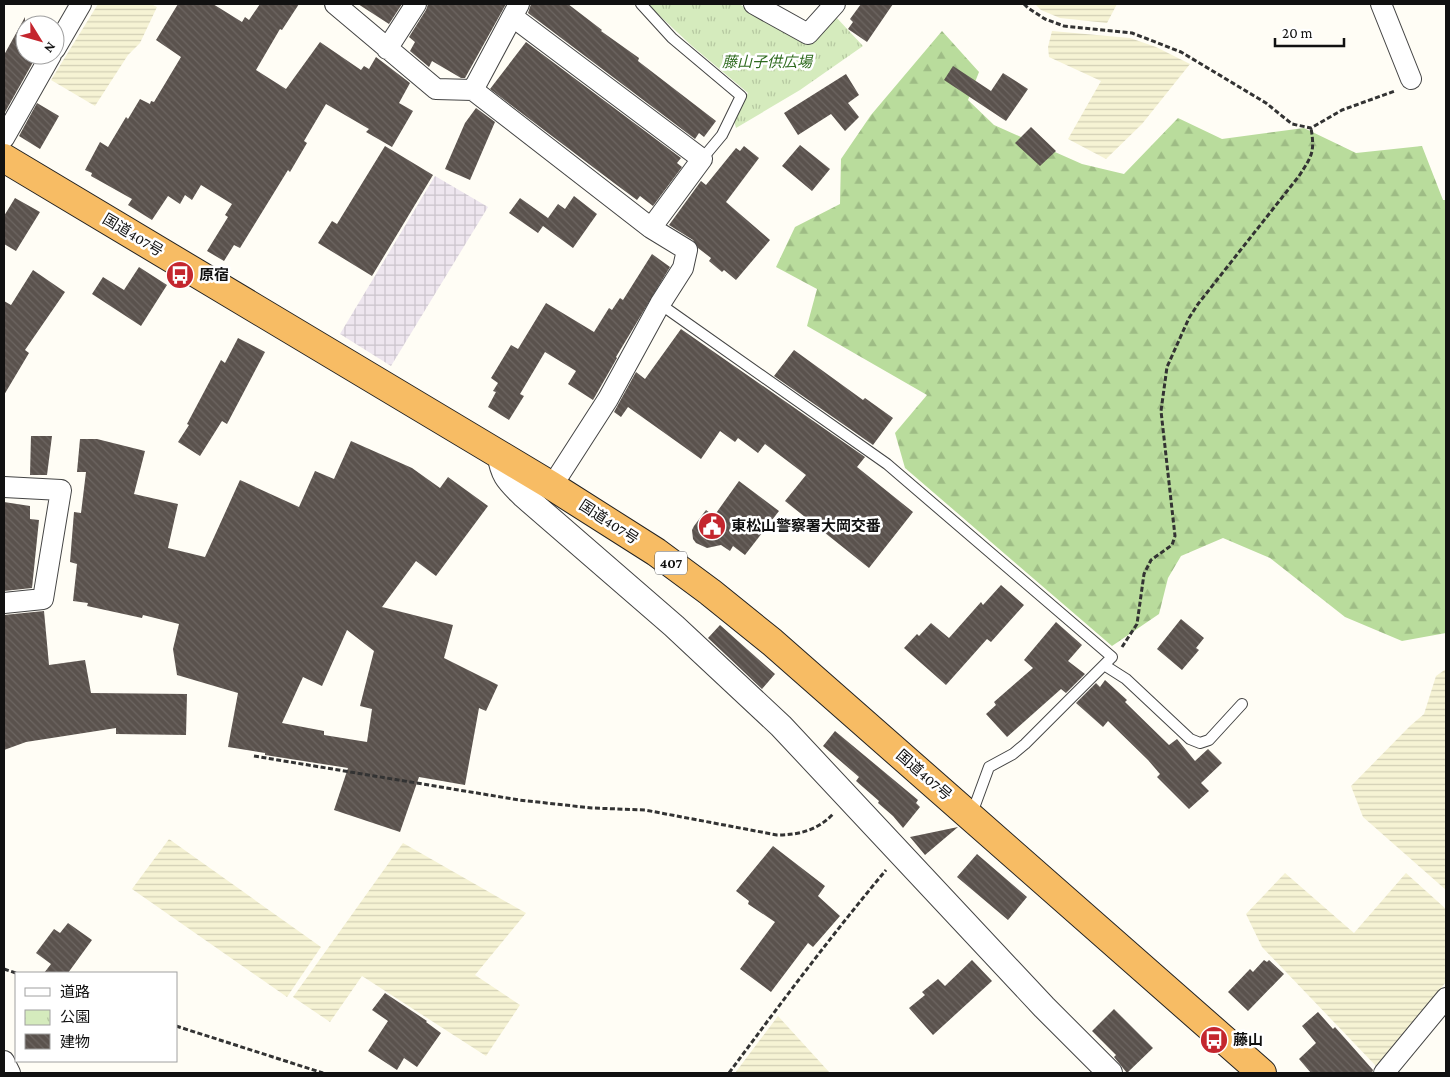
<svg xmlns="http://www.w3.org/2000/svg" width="1450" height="1077" font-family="'Crimson Pro','Noto Sans JP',serif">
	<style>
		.industrial { fill: url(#industrial-grid) }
		.farmland { fill: url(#farmland-rules) }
		.forest { fill: url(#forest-firs) }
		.park { fill: url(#park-tufts) }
		.building { fill: url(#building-back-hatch); fill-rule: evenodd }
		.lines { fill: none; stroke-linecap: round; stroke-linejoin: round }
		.service-casing { stroke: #444; stroke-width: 12 }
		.minor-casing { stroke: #444; stroke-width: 22 }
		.tertiary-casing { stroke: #444; stroke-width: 26 }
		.trunk-casing { stroke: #222; stroke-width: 30 }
		.path { stroke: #333; stroke-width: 3; stroke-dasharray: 5 2.5; stroke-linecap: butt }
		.service { stroke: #fff; stroke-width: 10 }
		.minor { stroke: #fff; stroke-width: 20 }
		.tertiary { stroke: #fff; stroke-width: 24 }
		.trunk { stroke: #f7bc64; stroke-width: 28 }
		.labels { text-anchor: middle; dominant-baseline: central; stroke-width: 5; stroke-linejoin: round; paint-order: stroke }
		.shield { fill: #fff; stroke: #585858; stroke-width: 1 }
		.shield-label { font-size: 14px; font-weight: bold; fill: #111 }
		.park-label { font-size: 15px; font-style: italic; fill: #2f6b1f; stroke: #fff }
		.street-label { font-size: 15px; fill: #111; stroke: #fff }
		.poi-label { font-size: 15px; font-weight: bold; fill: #111; stroke: #fff; text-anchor: start }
	</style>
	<defs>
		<pattern id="industrial-grid" width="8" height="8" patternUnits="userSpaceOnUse" patternTransform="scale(1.25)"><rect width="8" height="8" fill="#eee6ef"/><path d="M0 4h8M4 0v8" fill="none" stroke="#cbc4cc"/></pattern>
		<pattern id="farmland-rules" width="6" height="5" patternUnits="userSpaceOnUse" patternTransform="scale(1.25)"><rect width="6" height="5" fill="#f6f3d4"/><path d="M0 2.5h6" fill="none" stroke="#d2cfb5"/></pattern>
		<pattern id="forest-firs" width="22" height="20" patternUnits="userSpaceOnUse" patternTransform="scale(1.25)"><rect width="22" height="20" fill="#b9dc9c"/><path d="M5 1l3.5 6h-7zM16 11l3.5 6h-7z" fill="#9ebc85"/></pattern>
		<pattern id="park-tufts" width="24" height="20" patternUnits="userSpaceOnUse" patternTransform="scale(1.25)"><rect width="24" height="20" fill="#d5ebbd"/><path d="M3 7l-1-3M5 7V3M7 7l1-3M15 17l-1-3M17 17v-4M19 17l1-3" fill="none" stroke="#b6c8a1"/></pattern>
		<pattern id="building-back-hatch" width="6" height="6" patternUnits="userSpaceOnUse" patternTransform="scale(1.25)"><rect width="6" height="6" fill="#5a524d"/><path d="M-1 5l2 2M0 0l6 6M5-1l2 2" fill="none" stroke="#6d6662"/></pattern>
	</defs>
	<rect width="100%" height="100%" fill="#fffdf5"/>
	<path class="industrial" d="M435 176 488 207 391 366 340 334Z"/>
	<path class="farmland" d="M98 4H151L157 7 140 43 128 55 95 106 51 80Z
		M1035 4H1117L1107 23 1060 18 1041 10Z
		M1052 31 1130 38 1156 47 1190 64 1142 124 1106 159 1068 139 1101 81 1049 57 1048 47Z
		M1446 669V890L1363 817 1351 786 1410 726 1424 714 1436 676Z
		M169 839 321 947 287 997 132 889Z
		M403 843 526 913 475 975 520 1005 486 1056 362 976 330 1022 293 997Z
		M1285 873 1354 933 1406 873 1446 909V982L1376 1066 1262 947 1246 914Z
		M778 1016 830 1073H735Z"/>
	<path class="forest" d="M942 31 979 72 968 100 994 125 1082 164 1124 174 1178 118 1222 139 1304 128 1356 153 1422 146 1443 200H1446V633L1402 641 1345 617 1270 558 1223 538 1181 556 1168 578 1159 614 1112 646 905 468 895 433 927 395 807 326 817 289 776 267 795 227 840 204 841 159 871 115Z"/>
	<path class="park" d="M647 4H739L808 43 836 17 863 46 800 90 736 128 733 117 748 93 692 46Z"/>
	<path class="building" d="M178 4H213L242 22 245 17 249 20 260 4H299L282 30 280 29 256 70 286 89 320 42 361 70 364 66 369 69 376 57 410 83 399 103 413 111 392 147 366 132 369 129 326 104 304 141 307 143 290 172 288 170 240 248 234 245 224 261 207 251 228 217 225 215 232 204 201 185 192 200 185 195 180 204 168 196 152 220 128 205 132 199 91 176 92 173 85 170 100 142 108 147 126 117 128 119 140 99 150 104 151 101 154 102 181 57 156 40Z
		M358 4H402L389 24Z
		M428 4H506L465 78H461L432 61 429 67 410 51 415 42 409 37 426 10Z
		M531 4H568L602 30 601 31 639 58 638 61 716 121 704 137 699 133 695 139 528 13Z
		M861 4H893L867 42 848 29 853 22 850 19Z
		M25 17V55H37L4 114V55Z
		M526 42 681 158 677 163 682 167 653 206 640 196 637 200 614 183 490 89Z
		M953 66 991 91 1003 73 1028 89 1006 121 944 80Z
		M846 74 859 95 848 103 859 117 845 131 831 114 798 135 784 113Z
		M37 103 59 116 40 149 19 136Z
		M476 108 495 122 470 180 445 169 465 123Z
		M1031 127 1056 151 1040 166 1015 143Z
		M800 145 830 169 812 191 782 166Z
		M385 146 433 175 372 276 318 243 332 221 337 224Z
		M744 146 759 158 726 202 770 240 736 280 724 270 722 272 709 261 711 258 698 248 693 240 669 225 701 181 706 185 736 148 740 151Z
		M574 196 597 214 573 248 543 226 538 233 509 213 520 198 548 218 558 204 565 209Z
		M15 198 40 212 16 251 4 244V216Z
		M652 254 670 267 616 357 617 358 593 400 568 384 576 371 545 352 520 394 524 396 509 420 488 407 496 392 493 391 498 383 491 378 511 345 518 349 546 303 594 332 609 308 612 310 620 298 623 300Z
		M139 267 167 285 141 326 92 294 103 277 124 290Z
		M33 270 65 292 25 350 29 353 4 395V301L11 305Z
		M681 329 865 457 857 467 913 512 869 568 785 501 806 475 765 444 758 453 738 438 735 442 720 431 701 459 628 407 621 417 614 412 636 372 645 379Z
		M238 338 265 352 227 424 222 421 200 456 178 442 189 425 187 424 221 360 225 363Z
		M794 350 863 400 865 398 893 418 873 445 774 376Z
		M31 436H52L47 475H30Z
		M80 439H97L145 451 134 494 178 504 168 548 205 557 240 480 299 507 315 471 334 479 351 441 412 468 440 488 448 477 488 506 436 576 416 561 382 607 453 625 444 658 498 685 486 711 479 708 465 785 419 777 400 832 334 810 348 768 265 755V753L228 747 238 693 177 675 173 649 179 624 143 615 142 618 87 606 88 603 73 601 77 564 70 562 74 512 81 513 86 472H77ZM347 630 374 651 360 706 372 709 367 742 324 735V731L282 723 303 677 322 686Z
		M739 481 779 511 745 555 733 546 730 551 721 545 707 548 696 543 693 539 692 530 694 526 706 510 714 516Z
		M4 502 30 506V519L39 520 32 588 4 591Z
		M1001 585 1024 605 991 642 987 639 946 685 904 648 917 634 919 636 931 623 949 638 981 602 983 605Z
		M44 611 49 665 85 660 91 693 187 694 186 735 116 734V728L26 742 4 750V615Z
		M1181 619 1204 638 1196 648 1199 650 1182 670 1157 649Z
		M1056 622 1082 645 1068 661 1085 674 1066 693 1061 689 1007 737 986 714 996 705 994 702 1033 668 1024 660Z
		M720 625 775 674 762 689 708 638Z
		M1105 680 1127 700 1125 702 1169 745 1177 739 1195 761 1208 749 1222 763 1201 783 1209 791 1189 809 1157 777 1160 774 1148 760 1108 721 1103 727 1076 703 1096 683 1100 687Z
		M835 731 918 800 916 803 920 807 903 828 893 816 878 803 879 801 856 781 859 777 823 746Z
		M958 827 925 855 910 837Z
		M773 846 825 886 818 896 840 916 813 947 808 943 771 992 740 969 775 922 748 904 749 901 736 891Z
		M977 854 1027 897 1008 920 957 877Z
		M68 923 92 940 68 973H44L51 964 36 953 54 929 60 933Z
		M972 960 992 981 933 1035 909 1008 925 995 922 992 938 979 945 986Z
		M1264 960 1267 962 1269 960 1284 974 1248 1011 1228 992 1250 969 1253 972Z
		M385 993 427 1021 426 1022 441 1033 417 1067 404 1058 397 1070 368 1051 388 1021 372 1010Z
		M1114 1009 1153 1048 1127 1073 1114 1057 1116 1055 1092 1031Z
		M1318 1012 1333 1029 1335 1027 1373 1070 1372 1073H1311L1299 1059 1316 1043 1302 1026Z"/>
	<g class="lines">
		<defs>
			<path id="service" d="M641 4 672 38 741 96 722 135 702 159
				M660 304 887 464 1112 657 1025 744 1013 754 989 767 971 816
				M1104 665 1126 679 1190 739 1200 743 1209 740 1242 704"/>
			<path id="minor" d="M335 4 436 89 473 90 651 228 687 250 683 268 660 304 608 399 552 486
				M754 4 808 34 835 4
				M1381 4 1411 79
				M513 17 702 159 651 228
				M55 49 81 4
				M387 49 416 4
				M473 90 519 4
				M4 138 51 55
				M4 487 61 490 43 599 4 603
				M4 1061 10 1073
				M1384 1073 1446 998"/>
			<path id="tertiary" d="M499 453C503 477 508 480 524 496L674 626 781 726 1044 1007 1110 1073"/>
			<path id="trunk" d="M4 158 552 486 656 552 710 592 772 642 1262 1073"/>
		</defs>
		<use href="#service" class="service-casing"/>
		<use href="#minor" class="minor-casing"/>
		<use href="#tertiary" class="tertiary-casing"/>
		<use href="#trunk" class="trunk-casing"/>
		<path class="path" d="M1024 4 1028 8 1045 19 1064 26 1132 33 1181 52 1266 103 1292 124 1311 128 1342 110 1395 91
			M1122 647 1137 624 1144 574 1151 560 1172 545 1175 536 1161 411 1167 367 1189 318 1198 304 1299 176C1312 156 1315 152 1311 128
			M254 756 519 800 592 808 645 810 777 835C799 835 818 830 833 814
			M4 969 16 973
			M176 1026 323 1073
			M729 1073C780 1004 831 936 886 870"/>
		<use href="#service" class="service"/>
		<use href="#minor" class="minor"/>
		<use href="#tertiary" class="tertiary"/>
		<use href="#trunk" class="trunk"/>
	</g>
	<defs>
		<symbol id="bus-disc" viewBox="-11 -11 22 22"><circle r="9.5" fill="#c4262e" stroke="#fff"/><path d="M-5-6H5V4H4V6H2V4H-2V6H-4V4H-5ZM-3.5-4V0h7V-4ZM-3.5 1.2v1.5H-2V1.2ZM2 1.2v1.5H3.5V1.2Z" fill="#fff"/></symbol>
		<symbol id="civic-disc" viewBox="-11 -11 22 22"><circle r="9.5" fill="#c4262e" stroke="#fff"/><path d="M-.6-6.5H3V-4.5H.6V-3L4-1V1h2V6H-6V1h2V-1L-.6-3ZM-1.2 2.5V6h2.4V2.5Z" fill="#fff"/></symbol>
	</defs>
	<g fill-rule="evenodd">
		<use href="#bus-disc" x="164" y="259" width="32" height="32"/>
		<use href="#civic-disc" x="696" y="510" width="32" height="32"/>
		<use href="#bus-disc" x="1198" y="1024" width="32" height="32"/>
	</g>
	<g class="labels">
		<rect class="shield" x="655" y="551.5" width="32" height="23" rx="4"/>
		<g class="shield-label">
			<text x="671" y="563">407</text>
		</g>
		<g class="park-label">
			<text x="767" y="62">藤山子供広場</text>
		</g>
		<g class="street-label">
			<text transform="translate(133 235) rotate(31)">国道407号</text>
			<text transform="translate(609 522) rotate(33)">国道407号</text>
			<text transform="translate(924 775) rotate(41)">国道407号</text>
		</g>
		<g class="poi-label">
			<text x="199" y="275">原宿</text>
			<text x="731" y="526">東松山警察署大岡交番</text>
			<text x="1233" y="1040">藤山</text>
		</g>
	</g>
	<rect width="1450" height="1077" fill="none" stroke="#111111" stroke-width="10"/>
	<rect x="15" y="972" width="162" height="90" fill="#ffffff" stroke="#a0a0a0"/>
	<rect x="25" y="988" width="25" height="8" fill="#ffffff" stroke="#a0a0a0"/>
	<text x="60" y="997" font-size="15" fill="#111111">道路</text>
	<rect x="25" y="1010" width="25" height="15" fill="url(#park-tufts)" stroke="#a0a0a0"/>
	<text x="60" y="1022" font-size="15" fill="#111111">公園</text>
	<rect x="25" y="1034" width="25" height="15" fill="url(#building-back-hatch)" stroke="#a0a0a0"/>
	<text x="60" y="1047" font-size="15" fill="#111111">建物</text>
	<g transform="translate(40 40) rotate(127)"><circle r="24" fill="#ffffff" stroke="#a0a0a0"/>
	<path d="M0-4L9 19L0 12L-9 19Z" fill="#c4262e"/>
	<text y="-8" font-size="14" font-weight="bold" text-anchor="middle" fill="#111111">N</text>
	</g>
	<path d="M1275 38v8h69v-8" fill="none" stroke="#111111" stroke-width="2.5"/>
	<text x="1282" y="38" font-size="15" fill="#111111" stroke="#ffffff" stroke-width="4" paint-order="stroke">20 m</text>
</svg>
